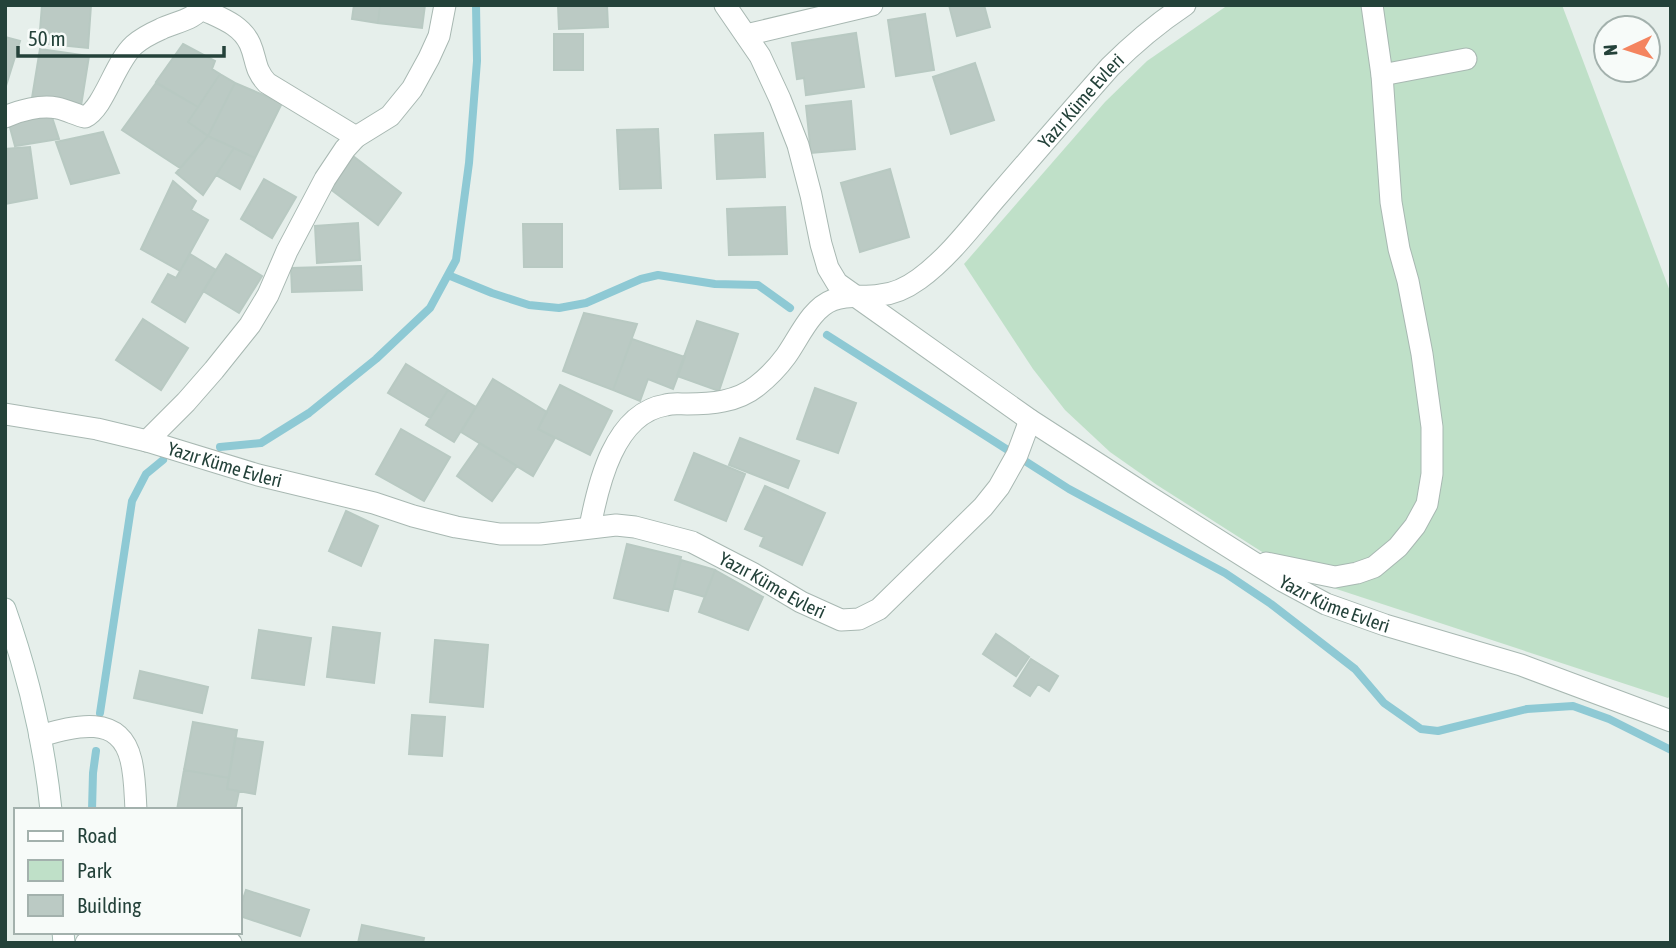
<svg xmlns="http://www.w3.org/2000/svg" width="1676" height="948" font-family="'Asap Condensed',sans-serif">
	<style>
		.green { fill: #bfe0c8 }
		.lines { fill: none; stroke-linecap: round; stroke-linejoin: round }
		.stream { stroke: #8ec9d4; stroke-width: 8 }
		.building { fill: #bbcac4; stroke: #b8c9c2; stroke-width: 2 }
		.street-casing { stroke: #a8b8b2; stroke-width: 23 }
		.secondary-casing { stroke: #a4bbb3; stroke-width: 23 }
		.street { stroke: #fff; stroke-width: 21 }
		.secondary { stroke: #fff; stroke-width: 21 }
		.labels { text-anchor: middle; dominant-baseline: central; stroke-width: 5; stroke-linejoin: round; paint-order: stroke }
		.street-label { font-size: 19px; fill: #24423a; stroke: #f7fbf9 }
	</style>
	<rect width="100%" height="100%" fill="#e6efeb"/>
	<path class="green" d="M1228 5H1562L1671 294V695L1668 698 1303 578 1157 485 1110 452 1065 410 1033 369 964 264 1105 102 1147 61Z"/>
	<g class="lines">
		<path class="stream" d="M448 275 492 293 529 305 559 308 586 303 641 279 658 275 715 284 758 285 790 308
			M827 335 1069 489 1225 573 1271 604 1355 669 1384 703 1421 729 1438 731 1527 709 1573 706 1609 719 1671 750
			M220 447 261 443 309 413 376 359 430 308 456 260 469 163 477 61 476 5
			M100 713 132 501 146 474 163 460
			M92 810 93 773 96 751"/>
	</g>
	<path class="building" d="M42 5H91L88 48 39 43Z
		M354 5H380L378 23 352 19Z
		M380 5H425L422 28 378 23Z
		M558 5H607L608 27 559 29Z
		M949 5H984L990 27 957 36Z
		M925 14 934 70 896 76 888 20Z
		M856 33 864 87 806 95 804 78 797 79 792 43Z
		M554 34H583V70H554Z
		M5 37 20 41 5 89Z
		M183 44 215 61 212 69 220 74 198 107 156 82Z
		M40 49 89 56 81 106 32 98Z
		M975 63 994 120 951 134 933 77Z
		M220 74 235 83 208 136 188 122Z
		M156 83 198 107 188 122 208 136 180 168 122 130Z
		M235 83 282 103 255 158 208 136Z
		M851 101 855 149 811 153 806 106Z
		M50 111 59 139 15 146 8 120Z
		M658 129 661 188 620 189 617 130Z
		M103 132 119 173 71 184 56 142Z
		M763 133 765 177 717 179 715 135Z
		M208 136 234 148 203 195 176 173Z
		M30 147 37 198 5 204V149Z
		M234 148 255 158 240 189 216 175Z
		M353 156 401 193 378 225 329 188Z
		M890 169 909 237 860 252 841 183Z
		M264 179 296 197 272 238 241 219Z
		M173 181 196 201 191 210 208 220 180 271 141 249Z
		M785 207 787 254 729 255 727 209Z
		M358 223 360 260 317 263 315 226Z
		M523 224H562V267H524Z
		M190 254 216 270 185 322 152 302 168 274 176 278Z
		M226 254 262 276 239 313 203 291Z
		M361 266 362 290 292 292 291 268Z
		M584 313 637 324 613 390 563 371Z
		M143 319 188 348 161 390 116 360Z
		M697 321 738 334 719 391 677 376Z
		M632 339 685 357 673 389 648 379 640 401 613 390Z
		M406 364 448 390 430 418 388 393Z
		M493 379 547 412 538 429 555 438 533 476 461 432Z
		M560 385 612 411 590 455 538 429Z
		M815 388 856 403 838 453 797 439Z
		M448 390 476 407 454 442 426 425Z
		M401 429 450 457 424 501 376 474Z
		M740 438 799 461 788 488 729 465Z
		M480 443 517 466 492 501 457 476Z
		M694 453 745 474 726 521 675 500Z
		M765 486 825 513 802 565 760 546 764 537 745 529Z
		M346 511 378 526 361 566 329 551Z
		M627 544 681 557 668 611 614 598Z
		M681 560 715 570 705 597 674 588Z
		M715 570 763 597 748 630 699 612Z
		M333 627 380 633 374 683 327 677Z
		M259 630 311 638 304 685 252 678Z
		M996 634 1029 657 1016 676 983 654Z
		M435 640 488 645 483 707 430 702Z
		M1031 659 1058 676 1049 691 1038 684 1030 696 1014 686Z
		M140 671 208 687 202 713 134 698Z
		M412 715 445 717 442 756 409 754Z
		M193 722 237 730 229 778 184 770Z
		M235 738 263 742 255 794 227 789Z
		M184 770 229 778 227 789 239 791 235 810H177Z
		M246 890 309 910 300 936 240 916V908Z
		M362 925 424 938 423 943H358Z"/>
	<g class="lines">
		<defs>
			<g id="street">
				<path id="s1" d="M725 5 760 56 780 99 798 145 811 195 821 244 828 268 837 283 1030 420 1140 491 1283 581 1326 604 1385 625 1521 665 1671 721"/>
				<path d="M202 9C220 18 241 24 250 44 257 60 254 69 267 83L356 137"/>
				<path d="M746 35 872 5"/>
				<path d="M1382 75 1466 59"/>
				<path d="M5 117C20 110 41 105 57 108 67 110 76 115 85 117 104 108 115 62 134 45 142 38 152 33 161 29 175 22 196 20 203 5"/>
				<path id="s2" d="M5 414 97 429 147 441 258 475 374 503 413 516 456 527 500 534H540L616 525 635 527 692 542 752 573 801 602 841 620 859 619 879 609 983 507 999 487 1017 455 1030 420"/>
				<path d="M147 441 186 402 214 370 250 325 268 295 287 251 325 179 345 149 356 137 390 116 412 89 429 58 439 36 445 5"/>
				<path id="s3" d="M590 527C598 485 614 413 666 405 672 403 680 404 687 404 711 404 737 402 757 386 767 378 778 367 786 356 799 338 811 308 833 300 849 294 864 298 880 295 894 294 908 287 919 279 948 258 972 226 995 199 1033 155 1071 111 1110 67 1135 42 1155 25 1185 5"/>
				<path d="M1266 563 1335 577 1357 573 1374 567 1398 547 1415 526 1427 504 1432 474V427L1422 354 1408 281 1399 249 1391 202 1382 75 1372 5"/>
				<path d="M40 736C75 726 120 713 131 760 135 776 135 794 136 810"/>
				<path d="M86 943C118 940 149 939 181 939 198 939 216 937 231 943"/>
			</g>
			<path id="secondary" d="M5 609C28 674 44 741 51 810
				M63 932 64 943"/>
		</defs>
		<use href="#street" class="street-casing"/>
		<use href="#secondary" class="secondary-casing"/>
		<use href="#street" class="street"/>
		<use href="#secondary" class="secondary"/>
	</g>
	<g class="labels">
		<g class="street-label">
			<text stroke="none"><textPath href="#s3" startOffset="695">Yazır Küme Evleri</textPath></text>
			<text stroke="none"><textPath href="#s2" startOffset="226">Yazır Küme Evleri</textPath></text>
			<text stroke="none"><textPath href="#s2" startOffset="796">Yazır Küme Evleri</textPath></text>
			<text stroke="none"><textPath href="#s1" startOffset="896">Yazır Küme Evleri</textPath></text>
		</g>
	</g>
	<rect width="1676" height="948" fill="none" stroke="#24423a" stroke-width="14"/>
	<rect x="14" y="808" width="228" height="126" fill="#f7fbf9" stroke="#a3b1ad" stroke-width="2"/>
	<rect x="28" y="831" width="35" height="10" fill="#ffffff" stroke="#a3b1ad" stroke-width="2"/>
	<text x="77" y="843" font-size="21" fill="#24423a">Road</text>
	<rect x="28" y="860" width="35" height="21" fill="#bfe0c8" stroke="#a3b1ad" stroke-width="2"/>
	<text x="77" y="878" font-size="21" fill="#24423a">Park</text>
	<rect x="28" y="895" width="35" height="21" fill="#bbcac4" stroke="#a3b1ad" stroke-width="2"/>
	<text x="77" y="913" font-size="21" fill="#24423a">Building</text>
	<g transform="translate(1627 49) rotate(266)"><circle r="33" fill="#f7fbf9" stroke="#a3b1ad" stroke-width="2"/>
	<path d="M0-5L12 26L0 18L-12 26Z" fill="#f4845f"/>
	<text y="-10" font-size="19" font-weight="bold" text-anchor="middle" fill="#24423a">N</text>
	</g>
	<path d="M18 46v10h206v-10" fill="none" stroke="#24423a" stroke-width="3.5"/>
	<text x="28" y="46" font-size="21" fill="#24423a" stroke="#f7fbf9" stroke-width="5" paint-order="stroke">50 m</text>
</svg>
